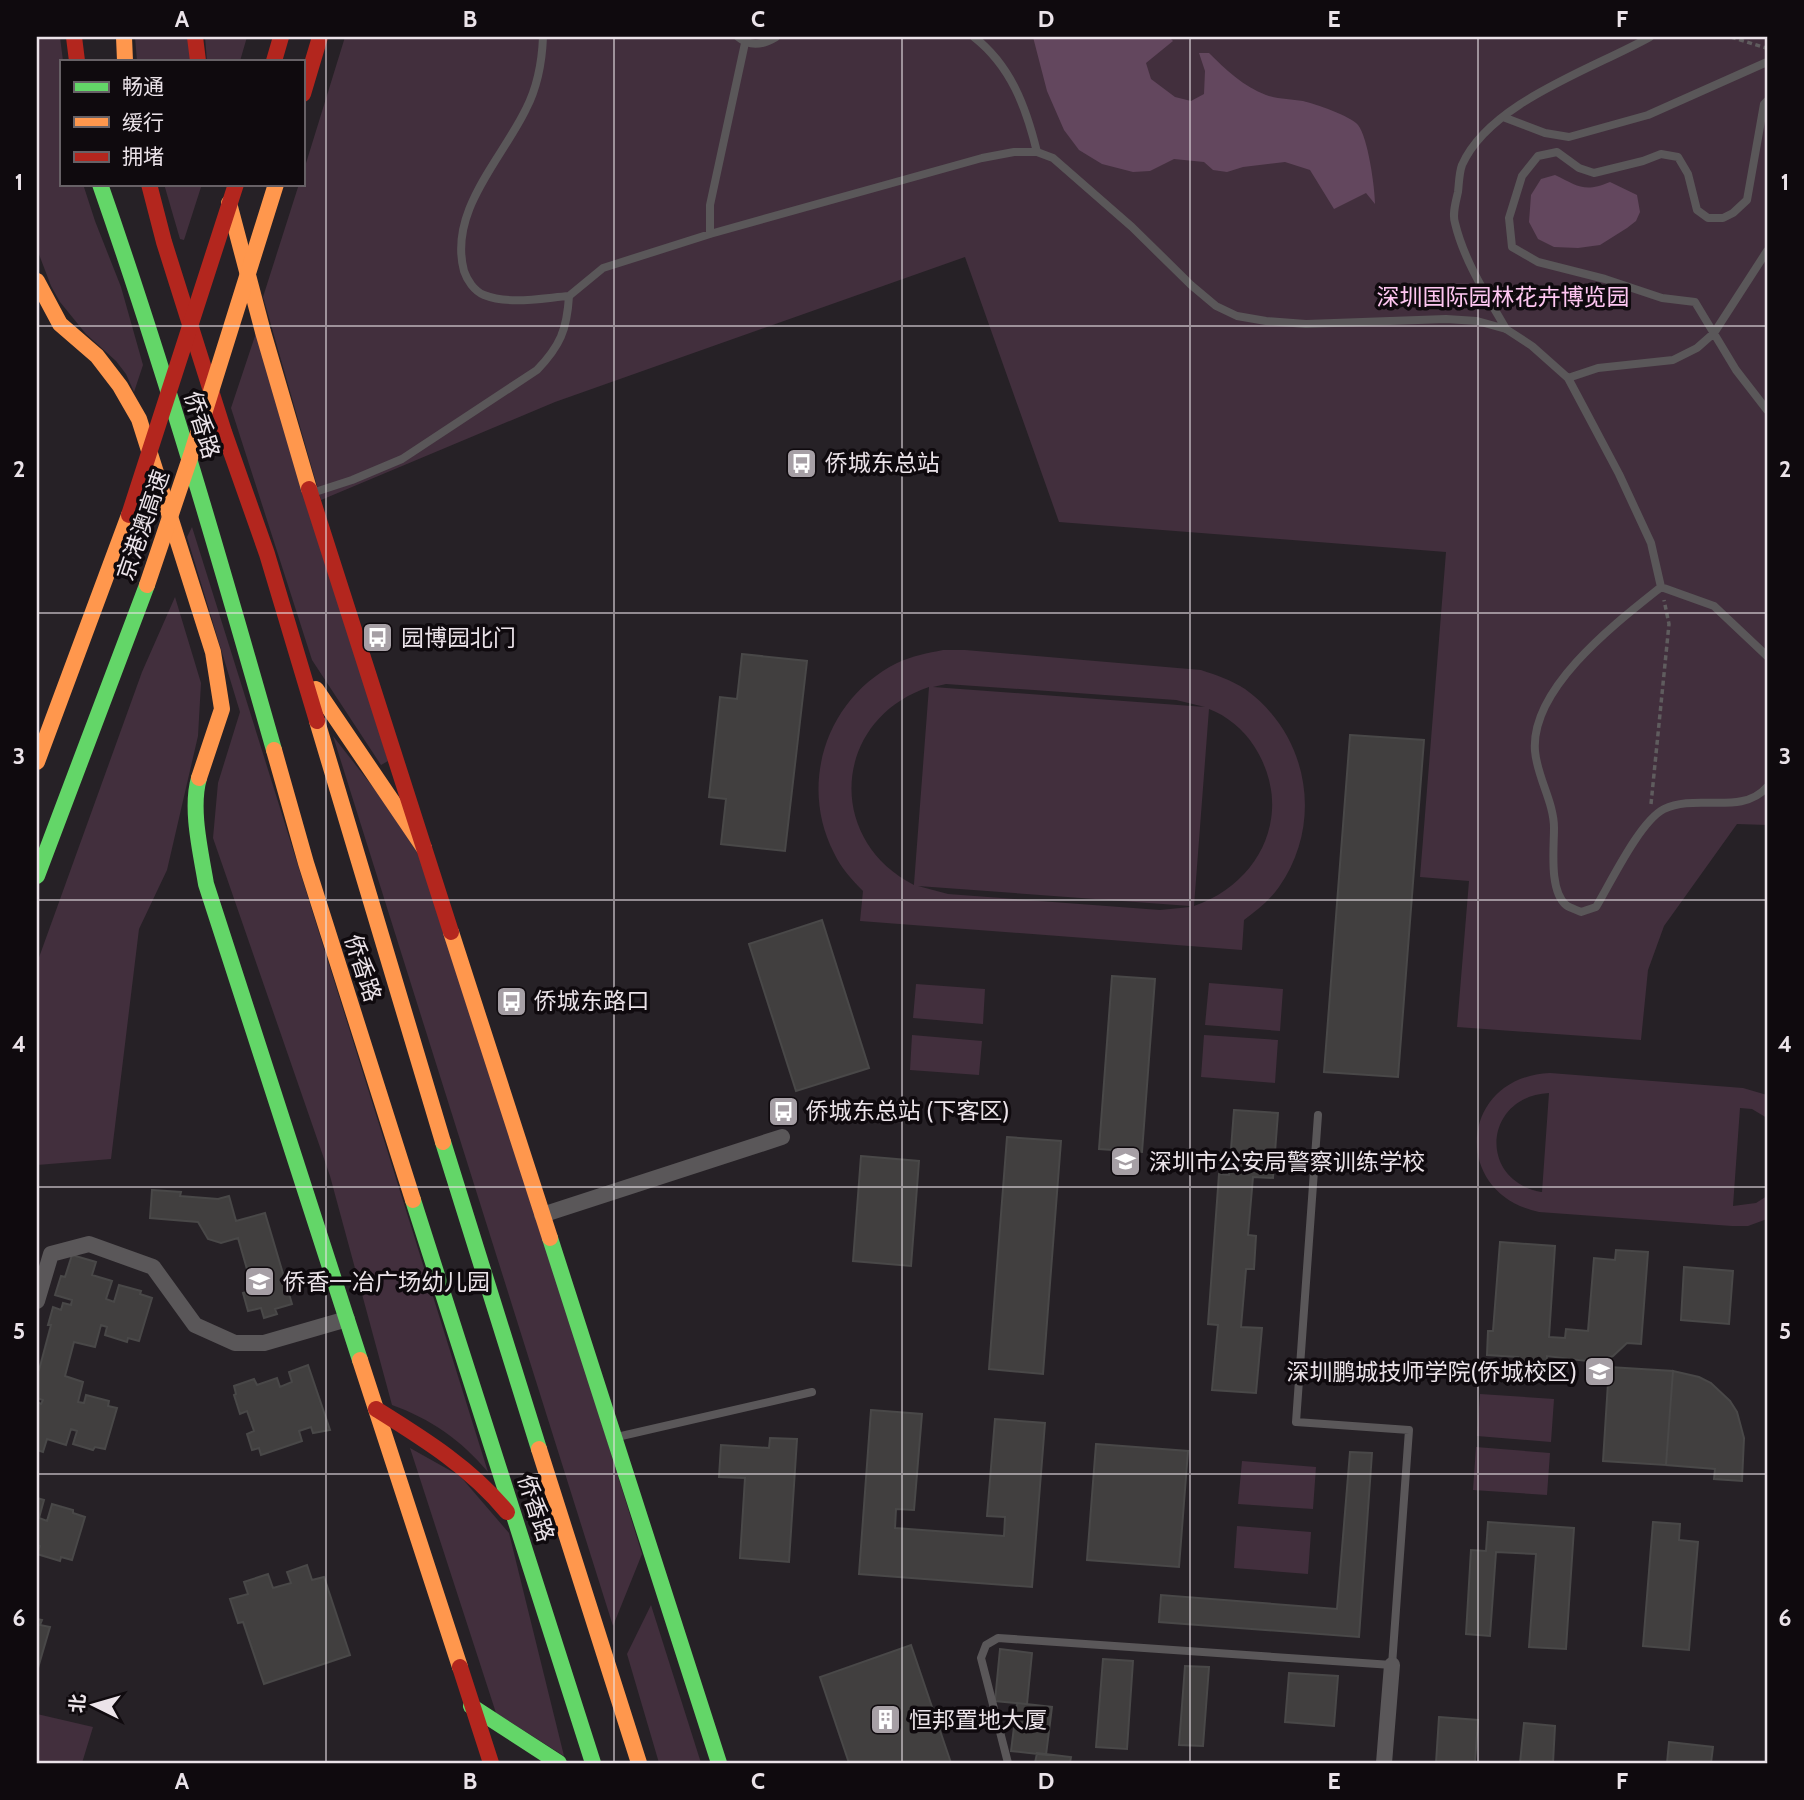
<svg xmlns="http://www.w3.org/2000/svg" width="1804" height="1800" font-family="Cabin,'Noto Sans SC',sans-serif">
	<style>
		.green { fill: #422f3d; fill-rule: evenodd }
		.water { fill: #63475e }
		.building { fill: #413f3f; stroke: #494848; stroke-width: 2 }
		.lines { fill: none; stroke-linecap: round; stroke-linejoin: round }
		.path { stroke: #5f5c5e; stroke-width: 3.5; stroke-dasharray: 5 3.5; stroke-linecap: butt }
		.lane { stroke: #5a5759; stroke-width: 8 }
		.street { stroke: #5a5759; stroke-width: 16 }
		.fast { stroke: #63d668; stroke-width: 16 }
		.slow { stroke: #ff974d; stroke-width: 16 }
		.jam { stroke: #b3261e; stroke-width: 16 }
		.slow-bridge { stroke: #ff974d; stroke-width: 16 }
		.jam-bridge { stroke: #b3261e; stroke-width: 16 }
		.grid { fill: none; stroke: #ebe3e9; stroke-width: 2; stroke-opacity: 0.55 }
		.labels { text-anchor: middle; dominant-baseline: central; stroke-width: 7; stroke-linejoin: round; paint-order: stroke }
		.park-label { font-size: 23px; fill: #fec6f1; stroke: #0f0a0e }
		.street-label { font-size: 23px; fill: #ebe3e9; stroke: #0f0a0e }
		.poi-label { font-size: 23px; fill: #ebe3e9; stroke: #0f0a0e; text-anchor: start }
		.neatline { fill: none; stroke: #ebe3e9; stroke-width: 2.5 }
		.grid-label { font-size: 23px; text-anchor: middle; font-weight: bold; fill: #ebe3e9 }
	</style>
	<rect width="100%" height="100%" fill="#262126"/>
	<path class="green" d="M37 37H60L63 61 61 184H83L95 221 121 287 143 365 134 392 126 374 116 361 86 334 60 302 51 286 37 249Z
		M135 37H188L191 61H137Z
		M205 37H247L240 61H207Z
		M345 37H1767V825L1737 824 1664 926 1648 970 1641 1040 1457 1027 1469 881 1420 877 1446 552 1059 522 965 257 555 402 321 500 263 297 299 184H303V173Z
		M164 184H202L184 240 180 239Z
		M258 327 388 761 381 765 312 660 231 408Z
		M192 527 488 1472C461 1440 431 1419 392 1405L330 1176 213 838 218 783 240 712 187 537Z
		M175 597 201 683 198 736 167 870 139 929 111 1159 37 1165V963L142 672Z
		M943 650H965L1201 670C1216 675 1231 680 1245 689 1309 735 1324 823 1279 887 1269 901 1257 910 1244 920L1242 950 860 921 863 891C852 880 841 868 834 853 798 783 827 698 897 663 912 656 928 653 943 650ZM946 684 1176 700 1205 707 933 687ZM929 687 914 884V885C824 839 833 719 929 687ZM1209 709C1226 715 1244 730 1254 746 1295 809 1263 882 1194 906ZM918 886 1190 906V907L1160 910 948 894Z
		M333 736 427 856 642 1554 613 1626Z
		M1209 983 1283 989 1280 1031 1205 1025Z
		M916 984 985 989 983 1024 913 1018Z
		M912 1035 982 1041 979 1075 910 1070Z
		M1204 1035 1278 1040 1275 1083 1201 1077Z
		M1550 1073 1743 1088 1767 1095V1118L1752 1109 1740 1108 1733 1206 1756 1203 1767 1196V1219L1748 1226H1732L1539 1212C1450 1193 1459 1077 1550 1073ZM1549 1093 1542 1192H1541C1477 1180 1484 1096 1549 1093Z
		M1480 1394 1554 1399 1551 1442 1477 1436Z
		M1476 1447 1550 1453 1547 1495 1473 1490Z
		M410 1448 460 1476 509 1533 564 1756 496 1713Z
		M1242 1461 1316 1467 1313 1509 1238 1504Z
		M1237 1526 1311 1532 1308 1574 1234 1568Z
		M651 1605 701 1763H659L627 1654Z
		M37 1714 93 1727 82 1763H37Z"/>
	<path class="water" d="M1033 37H1169L1173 41 1146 63 1151 79 1175 97 1191 101 1204 94 1205 71 1199 53H1209C1225 69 1244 87 1266 95 1277 99 1291 99 1303 101 1315 104 1351 116 1358 125 1368 137 1375 188 1375 204L1366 193 1334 209 1310 170 1285 162 1243 167 1227 172 1213 170 1204 162 1174 159 1150 171 1133 172 1102 164 1079 150 1064 130 1047 91Z
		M1555 175C1578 186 1584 193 1610 182L1637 195 1640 212 1636 221 1627 228 1600 245 1578 248 1554 247 1538 239 1529 222 1531 195 1541 179Z"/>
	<path class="building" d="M742 654 807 661 785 851 721 844 726 799 709 797 720 697 737 699Z
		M1350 735 1424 740 1398 1077 1324 1072Z
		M822 920 869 1068 796 1091 749 944Z
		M1112 976 1155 979 1142 1152 1099 1149Z
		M1234 1110 1278 1113 1273 1178 1253 1177 1248 1235 1256 1236 1254 1269H1246L1241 1327 1262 1328 1256 1393 1212 1390 1218 1325 1208 1324 1219 1174 1229 1175Z
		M1007 1137 1061 1141 1043 1374 989 1369Z
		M861 1156 919 1161 911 1266 853 1261Z
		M152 1190 181 1192 180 1196 218 1199 229 1196 236 1221 265 1213 292 1304 275 1309 277 1314 264 1318 261 1308 248 1311 243 1293 253 1290 238 1238 221 1243 208 1239 198 1222 150 1218Z
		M1500 1242 1555 1246 1549 1337 1565 1338 1566 1329 1588 1331 1594 1258 1615 1260 1616 1250 1648 1252 1641 1344 1627 1343 1613 1356 1595 1362 1547 1356 1546 1372 1518 1369V1357L1487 1355 1488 1331H1493Z
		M72 1255 96 1262 92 1275 112 1281 106 1299 114 1302 119 1285 141 1291 140 1294 152 1298 139 1341 128 1338 127 1342 105 1335 107 1327 101 1325 95 1347 74 1342 65 1376 83 1382 78 1402 84 1403 86 1395 109 1401 108 1406 117 1408 105 1449 95 1447 93 1450 73 1444 77 1431 71 1429 66 1445 47 1439 43 1452 37 1450V1402L41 1404 43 1400 37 1398V1369L39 1370 51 1325H48L53 1307 61 1310 63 1303 71 1305 72 1300 55 1295 61 1276 65 1277Z
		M1684 1267 1733 1271 1729 1324 1681 1320Z
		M308 1365 330 1430 313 1433 311 1427 299 1431 302 1441 261 1455 259 1448 252 1450 247 1434 254 1431 247 1411 240 1414 234 1395 236 1394 234 1386 254 1379 257 1385 277 1378 280 1387 292 1382 289 1372Z
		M1609 1367 1673 1371 1666 1465 1603 1461Z
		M1673 1371 1699 1377 1711 1383 1730 1401 1737 1412 1744 1438 1742 1481 1714 1479 1715 1469 1666 1465Z
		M871 1410 922 1414 914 1510 896 1509 895 1528 1004 1536 1005 1517 987 1516 995 1419 1045 1423 1032 1587 859 1574Z
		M770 1438 797 1439 789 1562 740 1558 745 1478 719 1477 721 1445 769 1448Z
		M1096 1444 1188 1451 1179 1567 1087 1560Z
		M1350 1452 1372 1453 1359 1637 1159 1622 1161 1595 1337 1609Z
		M37 1498 44 1500 39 1518 47 1521 52 1504 73 1510V1513L85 1517 72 1560 61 1557 60 1561 37 1554 40 1546 37 1545Z
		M1488 1522 1574 1528 1566 1649 1529 1647 1536 1554 1496 1552 1490 1636 1466 1634 1471 1550 1486 1551Z
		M1653 1522 1680 1524 1679 1540 1698 1542 1689 1650 1643 1646Z
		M307 1565 312 1580 324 1577 350 1655 264 1684 243 1622 238 1623 230 1599 248 1594 244 1582 268 1574 273 1588 291 1583 287 1572Z
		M37 1619 42 1620 40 1625 50 1627 38 1668Z
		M911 1645 951 1763H849L820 1677Z
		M911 1645 951 1763H849L820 1677Z
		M1000 1649 1032 1653 1027 1704 995 1701Z
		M1103 1659 1133 1661 1127 1749 1096 1747Z
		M1185 1666 1209 1667 1203 1746 1179 1745Z
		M1289 1673 1338 1676 1334 1726 1285 1722Z
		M1017 1703 1052 1707 1046 1755 1011 1751Z
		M1439 1717 1478 1720 1475 1763H1436Z
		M1524 1723 1555 1726 1553 1763H1520Z
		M1669 1742 1713 1747 1711 1763H1667Z
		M1037 1753 1071 1757 1070 1763H1035Z"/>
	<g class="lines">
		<path class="path" d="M1731 37 1766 48
			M1651 804 1669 624 1664 600"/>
		<path class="lane" d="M543 37C542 62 538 86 526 109 502 159 448 211 464 271 467 280 474 291 484 295 509 305 543 298 569 296
			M738 37C750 47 763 45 776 37
			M974 37C1011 66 1026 107 1037 152
			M1767 101 1764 104 1747 200 1733 213 1723 218H1708L1697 210 1688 174 1678 157 1661 154 1643 161 1594 173 1579 168 1557 152 1538 156 1522 176 1509 218 1512 247 1538 262 1605 279 1662 298 1695 302 1736 370 1767 410
			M1503 117 1545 133 1569 137 1648 115 1767 62
			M710 234V205L745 43
			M1506 329C1487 296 1464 261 1455 223 1452 214 1456 201 1458 192 1459 184 1459 173 1462 165 1490 102 1593 69 1650 37
			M1568 378 1598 368 1673 360 1697 348 1714 333 1767 251
			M312 493 352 480 402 459 537 370C560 346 567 330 569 296L603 268 710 234 982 158 1014 152H1037L1053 158 1132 227 1191 285 1216 306 1237 316 1266 321 1306 324 1446 319 1477 321 1506 329 1532 346 1568 378 1584 408 1619 474 1651 543 1661 587
			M1661 587C1617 622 1530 688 1535 751 1537 777 1554 802 1554 828 1554 849 1549 890 1566 905 1570 908 1577 910 1581 912L1596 907C1611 882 1640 821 1664 809 1696 793 1742 816 1767 787
			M1661 587 1714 606 1767 656
			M617 1437 812 1392
			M1008 1763 981 1658 986 1645 998 1638 1392 1665 1409 1430 1296 1422 1318 1115"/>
		<path class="street" d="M542 1215 782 1137
			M37 1301 51 1254 89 1244 153 1267 195 1325 235 1343H264L347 1319
			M1384 1763 1392 1665"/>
		<path class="fast" d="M100 184C165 370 220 560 274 750
			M199 778C190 809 201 853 206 884L360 1360
			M37 876 147 585
			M443 1142 539 1449
			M413 1200 593 1763
			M550 1238 719 1763
			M471 1706 559 1763"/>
		<path class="slow" d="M124 37 125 61
			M229 203 263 332 309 489
			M37 281 60 324 97 356 120 386 139 419 213 652 222 709 199 778
			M316 689 424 848
			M317 721 443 1142
			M274 750 306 863 413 1200
			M37 762 129 515
			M451 932 550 1238
			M360 1360 460 1667
			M539 1449 639 1763"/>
		<path class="jam" d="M74 37 77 61
			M195 37 198 61
			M274 61 281 37
			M303 94 320 37
			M149 184 164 242 224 432 267 554 317 721
			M309 489 451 932
			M376 1409C424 1439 471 1468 507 1512
			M460 1667 491 1763"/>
		<path class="slow-bridge" d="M147 585 192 452 276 184"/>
		<path class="jam-bridge" d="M129 515 236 184"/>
	</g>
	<path class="grid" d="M326 37V1763M614 37V1763M902 37V1763M1190 37V1763M1478 37V1763M37 326H1767M37 613H1767M37 900H1767M37 1187H1767M37 1474H1767"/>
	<defs>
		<symbol id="bus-square" viewBox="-11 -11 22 22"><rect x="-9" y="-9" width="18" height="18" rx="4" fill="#a69fa5" stroke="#0f0a0e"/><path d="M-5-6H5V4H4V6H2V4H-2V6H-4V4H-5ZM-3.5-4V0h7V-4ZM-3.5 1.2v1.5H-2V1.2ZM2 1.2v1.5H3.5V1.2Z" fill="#fff"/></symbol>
		<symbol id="school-square" viewBox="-11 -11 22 22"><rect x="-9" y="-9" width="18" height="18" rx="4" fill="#a69fa5" stroke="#0f0a0e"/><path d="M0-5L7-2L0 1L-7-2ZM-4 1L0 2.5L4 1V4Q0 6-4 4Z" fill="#fff"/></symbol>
		<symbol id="building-square" viewBox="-11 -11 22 22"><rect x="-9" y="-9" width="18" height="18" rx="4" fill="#a69fa5" stroke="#0f0a0e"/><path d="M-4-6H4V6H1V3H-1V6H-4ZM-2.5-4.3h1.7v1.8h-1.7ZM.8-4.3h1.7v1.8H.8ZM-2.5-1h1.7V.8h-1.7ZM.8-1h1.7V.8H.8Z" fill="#fff"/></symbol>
	</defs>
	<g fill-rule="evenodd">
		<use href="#bus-square" x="784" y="446" width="35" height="35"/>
		<use href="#bus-square" x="360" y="620" width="35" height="35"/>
		<use href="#bus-square" x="494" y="984" width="35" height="35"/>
		<use href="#bus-square" x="766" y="1094" width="35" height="35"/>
		<use href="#school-square" x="1108" y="1144" width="35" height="35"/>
		<use href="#school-square" x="242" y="1264" width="35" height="35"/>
		<use href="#school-square" x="1582" y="1354" width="35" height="35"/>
		<use href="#building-square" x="868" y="1702" width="35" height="35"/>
	</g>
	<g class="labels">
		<g class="park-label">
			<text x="1503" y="297">深圳国际园林花卉博览园</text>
		</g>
		<g class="street-label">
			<text transform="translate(202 425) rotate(73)">侨香路</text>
			<text transform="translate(143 525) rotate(-71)">京港澳高速</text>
			<text transform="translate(363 968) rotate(72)">侨香路</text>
			<text transform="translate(536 1508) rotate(72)">侨香路</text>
		</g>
		<g class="poi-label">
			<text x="825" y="463">侨城东总站</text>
			<text x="401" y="638">园博园北门</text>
			<text x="534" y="1001">侨城东路口</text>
			<text x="806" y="1111">侨城东总站 (下客区)</text>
			<text x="1149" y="1162">深圳市公安局警察训练学校</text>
			<text x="283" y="1282">侨香一冶广场幼儿园</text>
			<text x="1577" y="1372" text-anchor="end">深圳鹏城技师学院(侨城校区)</text>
			<text x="909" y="1720">恒邦置地大厦</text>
		</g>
	</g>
	<rect width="1804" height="1800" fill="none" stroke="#0f0a0e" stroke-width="77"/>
	<rect x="60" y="60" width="245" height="126" fill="#0f0a0e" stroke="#676166" stroke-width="2"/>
	<rect x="74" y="82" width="35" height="10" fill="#63d668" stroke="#676166" stroke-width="2"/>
	<text x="122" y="94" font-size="21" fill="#ebe3e9">畅通</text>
	<rect x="74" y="117" width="35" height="10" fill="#ff974d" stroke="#676166" stroke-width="2"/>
	<text x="122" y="130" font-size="21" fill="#ebe3e9">缓行</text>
	<rect x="74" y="152" width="35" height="10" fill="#b3261e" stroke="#676166" stroke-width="2"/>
	<text x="122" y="164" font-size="21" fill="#ebe3e9">拥堵</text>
	<g transform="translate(94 1705) rotate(275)" stroke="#0f0a0e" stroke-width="5" paint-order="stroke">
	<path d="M0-5L12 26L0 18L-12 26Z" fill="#ebe3e9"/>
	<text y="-10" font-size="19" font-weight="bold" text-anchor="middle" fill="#ebe3e9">北</text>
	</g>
	<rect x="38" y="38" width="1728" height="1724" class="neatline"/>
	<g class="grid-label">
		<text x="182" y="27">A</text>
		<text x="470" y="27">B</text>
		<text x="758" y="27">C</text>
		<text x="1046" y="27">D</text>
		<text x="1334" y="27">E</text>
		<text x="1622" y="27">F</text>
		<text x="19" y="190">1</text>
		<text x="1785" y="190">1</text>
		<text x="19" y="477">2</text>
		<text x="1785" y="477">2</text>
		<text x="19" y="764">3</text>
		<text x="1785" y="764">3</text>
		<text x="19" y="1052">4</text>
		<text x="1785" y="1052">4</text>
		<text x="19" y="1339">5</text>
		<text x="1785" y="1339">5</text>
		<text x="19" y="1626">6</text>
		<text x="1785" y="1626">6</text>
		<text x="182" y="1789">A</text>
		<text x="470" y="1789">B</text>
		<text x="758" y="1789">C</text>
		<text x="1046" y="1789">D</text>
		<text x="1334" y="1789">E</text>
		<text x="1622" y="1789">F</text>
	</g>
</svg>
